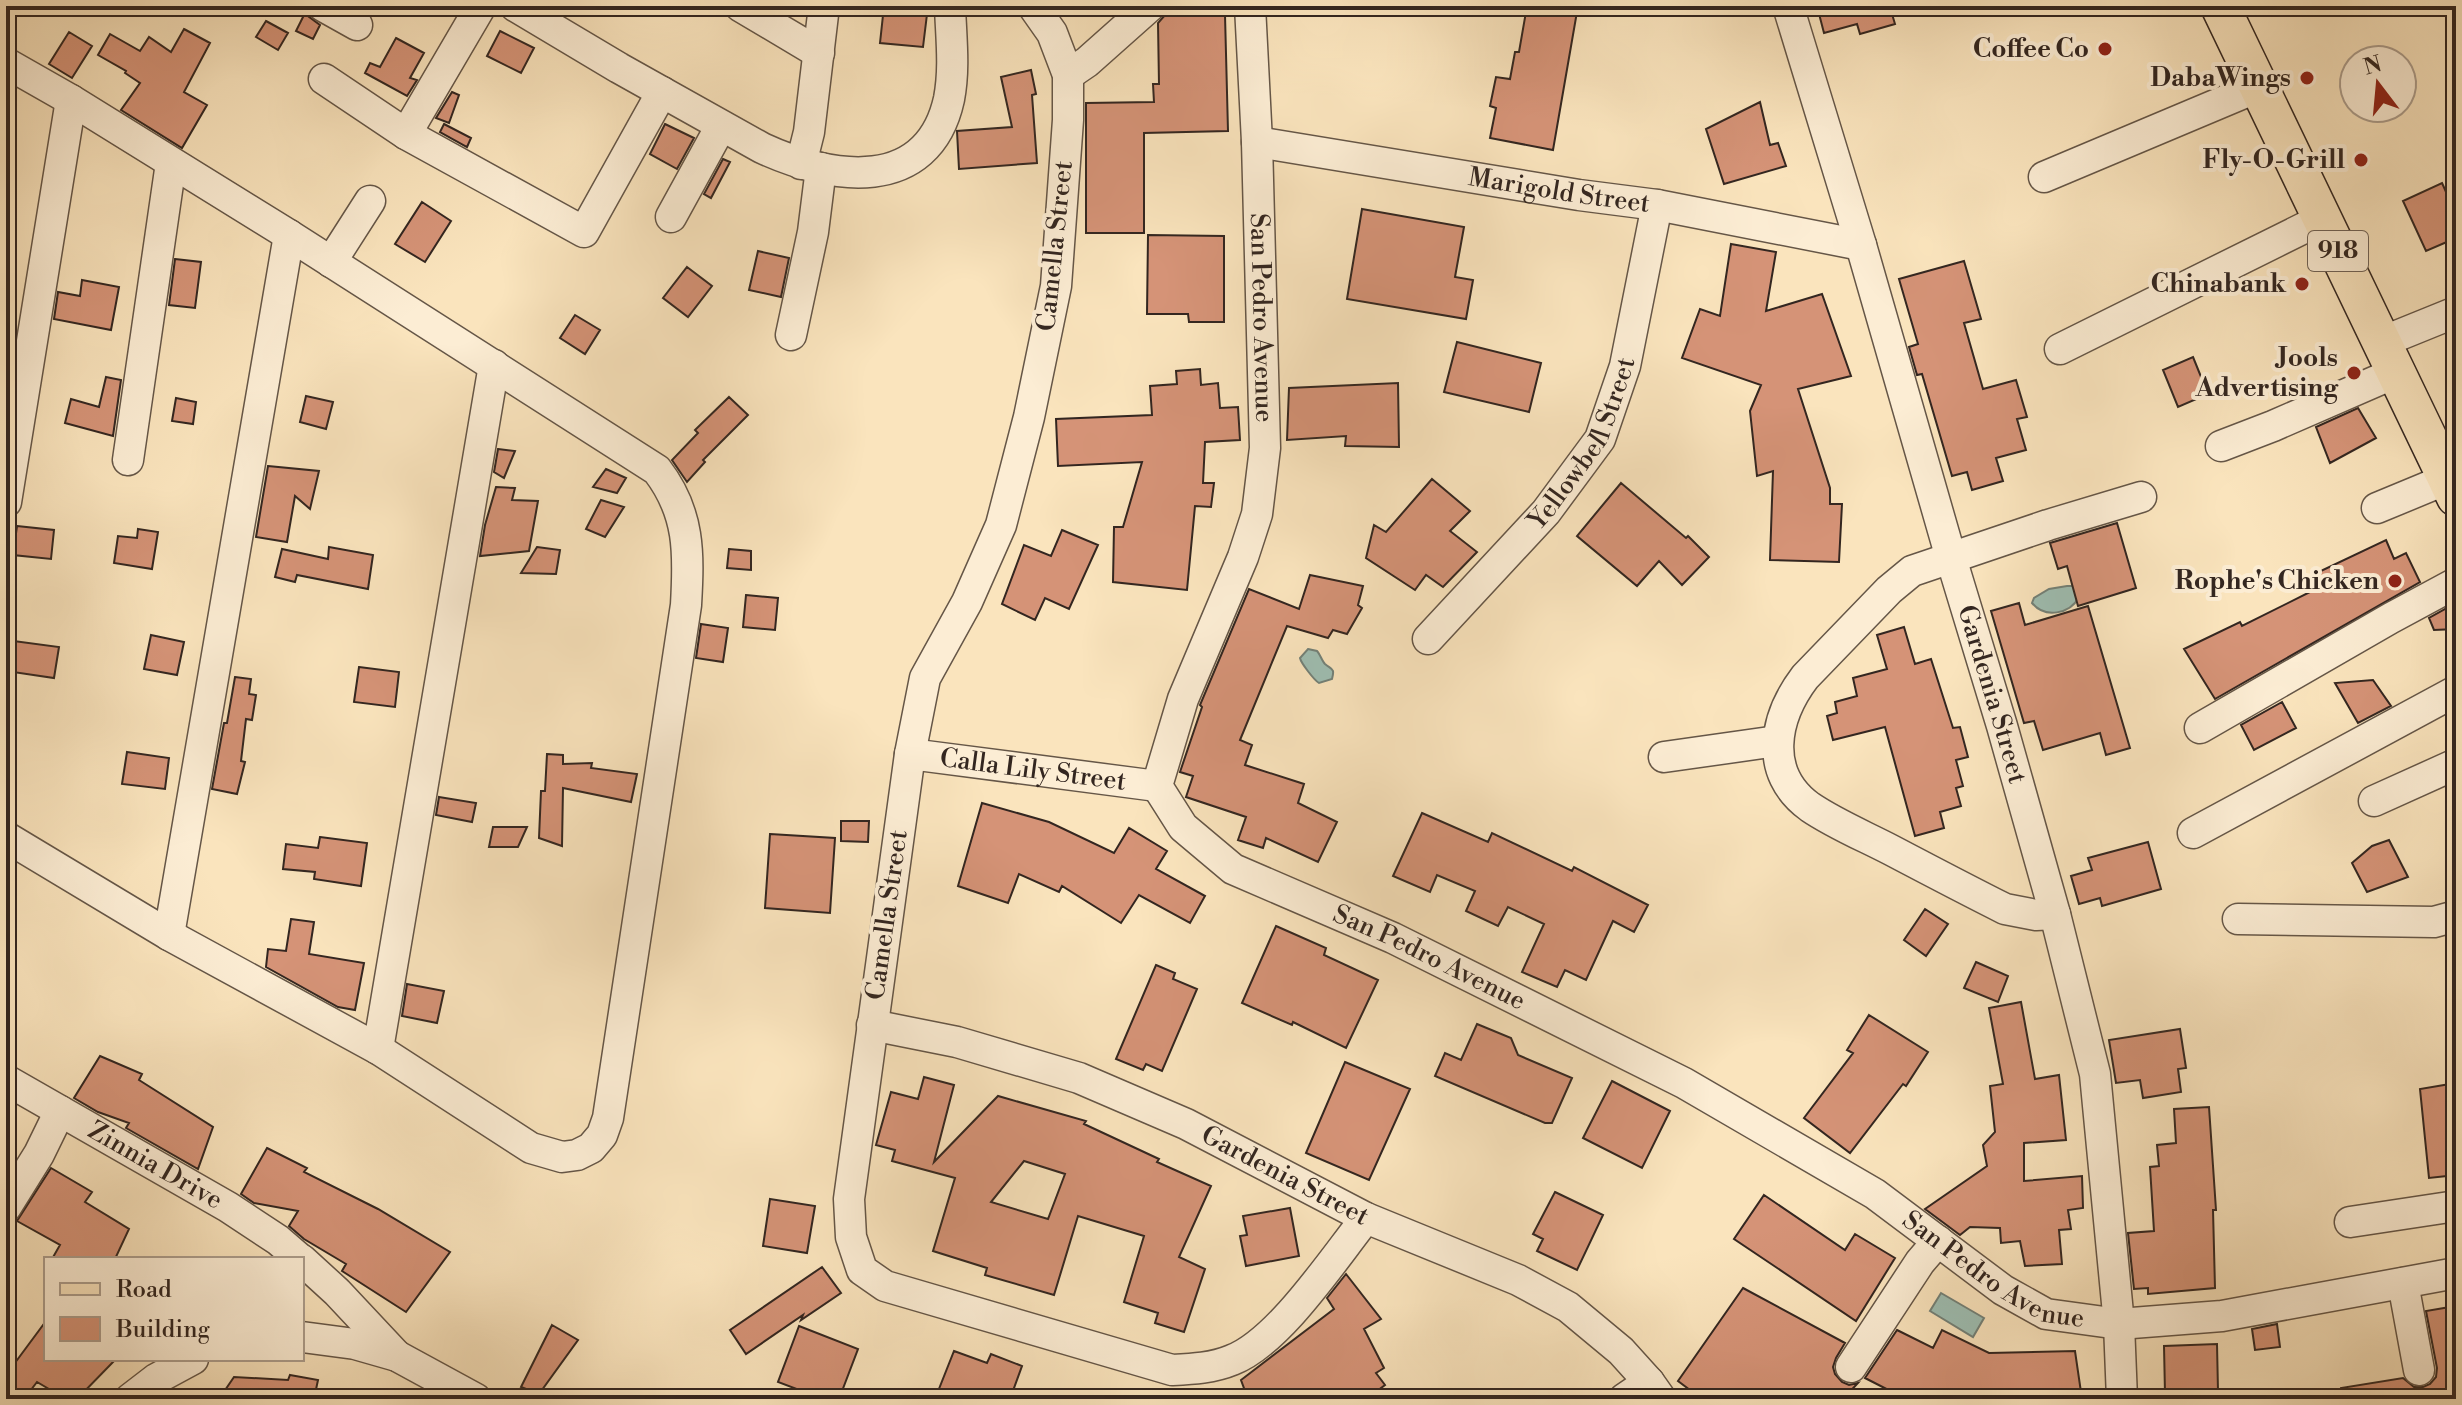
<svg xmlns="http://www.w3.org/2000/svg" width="2462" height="1405" font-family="'Libre Bodoni',serif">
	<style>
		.water { fill: #9ebeb2; stroke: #738178; stroke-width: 2 }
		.building { fill: #d59377; stroke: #332620; stroke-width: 2; fill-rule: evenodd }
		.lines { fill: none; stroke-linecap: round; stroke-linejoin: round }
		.minor-casing { stroke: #655647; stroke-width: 33 }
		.major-casing { stroke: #332620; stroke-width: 41 }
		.minor { stroke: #fcedd4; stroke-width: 30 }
		.major { stroke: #fae4bd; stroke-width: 38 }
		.poi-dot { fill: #8f2418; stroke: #fcedd4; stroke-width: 3 }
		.labels { text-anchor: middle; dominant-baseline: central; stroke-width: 8; stroke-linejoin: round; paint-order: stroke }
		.shield { fill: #fcedd4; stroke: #6f6256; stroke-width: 2 }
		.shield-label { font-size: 24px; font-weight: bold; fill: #332620 }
		.poi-label { font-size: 26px; font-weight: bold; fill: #332620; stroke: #fcedd4; text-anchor: end }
		.street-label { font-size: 26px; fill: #332620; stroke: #fcedd4 }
	</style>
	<rect width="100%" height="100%" fill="#fae4bd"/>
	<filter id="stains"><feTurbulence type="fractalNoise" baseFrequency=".0025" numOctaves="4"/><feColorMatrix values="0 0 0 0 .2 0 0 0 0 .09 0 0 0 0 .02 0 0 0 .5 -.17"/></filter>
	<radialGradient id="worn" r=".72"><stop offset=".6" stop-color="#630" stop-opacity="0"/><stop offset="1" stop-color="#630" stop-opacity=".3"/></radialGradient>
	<path class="water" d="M2067 586H2074L2079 597C2070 614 2045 619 2032 603L2034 598 2049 589Z
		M1308 649 1317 651C1320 654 1322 661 1325 664 1332 670 1335 668 1332 679L1319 683C1314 680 1301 663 1300 658Z
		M1941 1293 1984 1318 1973 1337 1930 1311Z"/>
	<path class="building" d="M884 6H928L923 47 880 43Z
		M1527 6H1578L1553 150 1490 138 1496 108 1490 106 1496 77 1510 79 1515 52H1519Z
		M1817 6H1898L1899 12 1892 14 1895 24 1860 34 1857 24 1824 33Z
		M306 11 308 16 320 25 313 39 296 31Z
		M1165 15H1225L1228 131 1144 133V233H1086V103L1154 102 1153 84H1159L1158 23Z
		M266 21 288 33 278 50 256 37Z
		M184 29 210 43 184 92 207 105 182 148 121 110 140 83 125 73 126 71 98 55 110 34 140 51 149 37 171 52Z
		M500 31 534 48 521 73 487 56Z
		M69 32 92 46 72 78 49 64Z
		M396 38 424 53 410 78 417 80 407 96 365 73 370 63 380 67Z
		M1031 70 1036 94 1032 95 1037 163 959 169 957 131 1012 127 1001 77Z
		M452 92 459 95 449 123 436 118Z
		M1760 102 1770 145 1778 143 1786 166 1724 184 1706 129Z
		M444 124 471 138 467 147 440 132Z
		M665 124 694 138 677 169 650 154Z
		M723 159 730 162 711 198 704 194Z
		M2442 183 2456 214V238L2426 251 2403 201Z
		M422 202 451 221 425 262 395 244Z
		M1362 209 1464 227 1455 277 1473 280 1466 319 1347 299Z
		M1148 235 1224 236V322H1189L1188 314H1147Z
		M1731 244 1776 252 1766 311 1822 294 1851 376 1798 389 1830 488V504H1842L1839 562 1770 560 1773 471 1757 476 1750 411 1761 385 1682 358 1700 309 1720 316Z
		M758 251 789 258 781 297 749 290Z
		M175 259 201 262 195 308 169 305Z
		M1964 261 1981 319 1964 323 1983 389 2016 380 2027 417 2017 419 2026 450 1996 458 2003 481 1972 490 1967 472 1952 476 1922 374 1917 375 1909 347 1918 344 1899 279Z
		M687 267 712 286 688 317 663 298Z
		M82 280 119 287 111 330 54 319 58 292 80 296Z
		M575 315 600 330 585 354 560 338Z
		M1457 342 1541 363 1529 412 1444 392Z
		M2193 357 2208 394 2178 407 2163 370Z
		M1200 369 1201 385 1218 383 1220 408 1238 407 1240 440 1205 442 1203 483H1214L1211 507 1195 506 1187 590 1113 582 1114 527H1123L1142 462 1058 466 1056 419 1152 415 1150 386 1177 384 1176 371Z
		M106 377 121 380 113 436 65 423 71 399 99 407Z
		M1398 383 1399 447 1345 446 1346 436 1287 440 1289 388Z
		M306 396 333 402 326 429 300 422Z
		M729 397 748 415 703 460 705 462 687 482 672 460 698 433 695 430Z
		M176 398 196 402 193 424 172 421Z
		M2358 408 2376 438 2330 463 2316 427Z
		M498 449 515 451 504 478 494 472Z
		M268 466 319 471 310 509 295 496 287 542 256 537Z
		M606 469 626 478 617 493 593 487Z
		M1432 479 1470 511 1450 531 1477 552 1443 587 1426 575 1415 590 1366 558 1374 525 1386 532Z
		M1621 483 1686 538 1688 536 1709 557 1682 585 1659 561 1637 586 1577 536Z
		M496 487 515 488 512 500 538 501 529 551 480 556 485 525Z
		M601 500 624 507 605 537 586 529Z
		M2117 523 2136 588 2078 606 2067 566 2058 569 2050 543Z
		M17 526 54 530 51 559 13 555Z
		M138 529 158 532 152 569 114 563 118 536 137 538Z
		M1062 530 1098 545 1069 609 1045 598 1035 620 1002 604 1024 545 1051 556Z
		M2386 540 2394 559 2406 553 2420 582 2215 699 2184 649 2240 622 2242 626 2312 591 2306 578Z
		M329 547 373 555 368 589 297 575 295 582 275 577 282 549 328 559Z
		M537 547 560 550 556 574 521 573Z
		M729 549 751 551V570L727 568Z
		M1310 575 1363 586 1358 605 1362 608 1347 634 1333 630 1328 638 1287 626 1240 740 1252 745 1245 765 1304 784 1298 803 1337 822 1318 862 1266 838 1263 848 1238 840 1246 817 1186 797 1193 776 1180 772 1202 707 1200 705 1249 589 1299 609Z
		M746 595 778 598 775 630 743 627Z
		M2019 603 2025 625 2088 606 2130 748 2106 755 2100 733 2043 750 2034 721 2024 723 1991 611Z
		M2456 603V629L2434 630 2429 618Z
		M701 624 728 628 723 662 696 658Z
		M1904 627 1915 664 1931 659 1953 728 1960 727 1968 757 1956 760 1963 786 1956 788 1961 806 1940 812 1944 828 1915 836 1885 727 1833 740 1827 716 1837 713 1835 702 1857 696 1853 678 1887 669 1877 635Z
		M151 635 184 642 177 675 144 669Z
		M6 640 59 647 54 678 6 671Z
		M359 667 399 672 395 707 354 702Z
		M235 677 251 679 249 694 256 695 252 720 246 719 241 761 245 762 237 794 212 789 224 723H227Z
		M2373 680 2391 706 2358 723 2335 683Z
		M2282 702 2296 728 2254 750 2241 725Z
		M127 752 169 758 165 789 122 784Z
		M547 754 563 755V764L592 763 591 768 637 774 631 802 563 788 562 846 539 838 541 791H545Z
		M439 797 476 803 472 822 436 815Z
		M982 803 1049 822 1114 853 1129 828 1167 851 1156 869 1205 896 1190 923 1139 895 1121 923 1062 886 1059 892 1019 874 1008 903 958 886Z
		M1422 813 1488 842 1492 833 1572 871 1574 867 1648 905 1634 932 1613 921 1586 980 1565 970 1557 987 1522 972 1544 924 1508 907 1498 926 1466 911 1475 891 1437 875 1430 892 1393 876Z
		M841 821H869L868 842 841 841Z
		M493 827H527L518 847H489Z
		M770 834 835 838 830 913 765 908Z
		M320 837 367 843 361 886 314 879 315 872 283 869 286 844 318 848Z
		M2389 840 2408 877 2367 892 2352 863 2372 846Z
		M2148 842 2161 889 2102 906 2100 898 2079 904 2071 876 2092 870 2088 858Z
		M1925 909 1948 924 1926 956 1904 940Z
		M291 919 314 922 309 954 364 963 355 1010 338 1007 266 967 268 949 286 951Z
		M1276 926 1326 948 1324 955 1378 980 1346 1048 1293 1022 1292 1025 1242 1003Z
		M1976 962 2008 976 1998 1002 1964 988Z
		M1156 965 1175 973 1173 979 1197 989 1162 1071 1146 1064 1143 1070 1116 1059Z
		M407 984 444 991 437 1023 402 1016Z
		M2021 1002 2035 1079 2059 1075 2066 1140 2024 1143V1181L2082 1176 2083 1208 2068 1210 2071 1229 2059 1230 2062 1264 2025 1266 2020 1241 2001 1243 2000 1228 1970 1227 1960 1235 1925 1209 1987 1166 1983 1145 1995 1132 1990 1086 2003 1084 1989 1008Z
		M1869 1015 1928 1052 1906 1086 1903 1084 1850 1153 1804 1118 1853 1053 1847 1050Z
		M1477 1024 1511 1038 1518 1055 1572 1078 1552 1123H1545L1435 1076 1445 1053 1461 1060Z
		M2180 1029 2186 1068 2178 1069 2181 1092 2143 1098 2140 1080 2116 1083 2109 1040Z
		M100 1056 142 1074 139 1080 213 1127 198 1169 126 1128 129 1123 98 1112 74 1098Z
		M1345 1062 1410 1089 1369 1180 1306 1153Z
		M924 1077 954 1085 934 1162 998 1096 1086 1121 1084 1124 1159 1159 1157 1162 1211 1186 1179 1257 1205 1269 1184 1332 1155 1323 1158 1313 1124 1302 1144 1236 1078 1216 1054 1295 985 1275 987 1268 933 1251 955 1178 892 1161 895 1150 876 1145 891 1092 918 1099ZM1024 1161 1065 1174 1048 1219 991 1202Z
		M1612 1081 1670 1111 1642 1168 1583 1138Z
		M2456 1083V1175L2429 1178 2420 1089Z
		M2209 1107 2216 1210H2213L2215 1288 2148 1294V1288L2134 1289 2128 1233 2154 1231 2150 1167 2159 1166 2157 1145 2176 1143 2174 1109Z
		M267 1148 307 1168 304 1172 378 1209 450 1252 406 1312 342 1271 346 1264 304 1239 289 1226 298 1211 254 1203 241 1194Z
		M51 1168 92 1192 85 1202 129 1229 115 1259H52L60 1245 17 1221Z
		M1555 1192 1603 1215 1577 1270 1537 1251 1543 1239 1533 1234Z
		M1764 1195 1845 1250 1855 1234 1895 1258 1856 1321 1734 1239Z
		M770 1199 815 1206 807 1253 763 1246Z
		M1290 1208 1299 1256 1246 1266 1240 1236 1247 1235 1243 1216Z
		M822 1267 841 1293 801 1320 803 1315 746 1354 730 1330Z
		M1346 1274 1381 1319 1364 1329 1384 1368 1376 1373 1385 1385 1366 1399H1248L1241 1380 1334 1309 1327 1298Z
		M1743 1288 1845 1343 1836 1358 1833 1367 1835 1374 1842 1382 1849 1385 1858 1383 1843 1399H1702L1678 1381Z
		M2456 1306V1399H2342L2341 1388 2403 1378 2414 1387H2423L2430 1384 2436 1377 2437 1368 2426 1311Z
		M46 1321V1359H116L77 1399H66L37 1382 24 1399H6V1375Z
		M2277 1324 2280 1347 2255 1350 2252 1329Z
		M552 1325 578 1340 539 1394 521 1387Z
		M799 1326 858 1349 839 1399H823L778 1382Z
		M1897 1330 1933 1348 1942 1330 1989 1353 2075 1351 2082 1399H1906L1865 1378Z
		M2217 1344 2218 1391 2165 1393 2164 1346Z
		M954 1351 987 1363 991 1354 1022 1366 1010 1399H935Z
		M290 1375 318 1380 314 1399H219L234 1377 288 1380Z"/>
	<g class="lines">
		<defs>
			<g id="minor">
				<path d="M323 6 357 25"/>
				<path d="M515 6 619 68 762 148C831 180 928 195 949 99 955 68 951 37 950 6"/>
				<path d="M740 6 819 53"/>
				<path d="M1033 6 1052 33 1068 75V120L1056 286 1029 417 1001 525 967 602 925 678 910 754 849 1199 851 1237 862 1270 885 1286 1172 1370C1192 1369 1213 1368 1232 1360 1279 1342 1334 1258 1366 1218"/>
				<path id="s1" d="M1250 6 1257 142 1265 448 1257 514 1243 557 1183 699 1157 786 1183 827 1233 869 1393 938 1684 1083 1875 1194 2003 1290 2046 1314 2119 1324 2222 1316 2456 1273"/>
				<path id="s2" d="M1788 6 1861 245 1951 558 2002 726 2055 914 2095 1074 2119 1324 2122 1399"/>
				<path d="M6 63 71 100 289 235 657 470C690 513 689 553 686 605L608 1118 602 1135 591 1148 577 1155 562 1157 531 1148 378 1049 169 935 6 837"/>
				<path d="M1068 75 1087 62 1150 6"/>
				<path d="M324 79 406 134 584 232 662 92"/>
				<path d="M406 134 481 6"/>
				<path id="s3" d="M1257 142 1579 195 1657 205 1861 245"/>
				<path d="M801 164 809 132 824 6"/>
				<path d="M2044 177 2258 87"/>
				<path d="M671 217 721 126"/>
				<path d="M331 262 370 201"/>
				<path d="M791 335 813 232 821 168"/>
				<path d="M2382 342 2456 312"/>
				<path d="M2060 349 2322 219"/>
				<path d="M2221 446 2273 426 2397 372"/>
				<path d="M128 460 171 163"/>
				<path d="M6 502 71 100"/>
				<path d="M2377 508 2447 479"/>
				<path id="s4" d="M1428 639 1546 512 1600 439 1625 366 1657 205"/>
				<path d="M2200 728 2391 618 2456 583"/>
				<path id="s5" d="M910 754 1157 786"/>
				<path d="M1664 757 1777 741"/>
				<path d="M2374 801 2456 764"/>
				<path d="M2193 833 2456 691"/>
				<path d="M2055 914 2036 915 2005 909C1967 890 1929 870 1891 850 1864 836 1835 824 1810 807 1763 773 1774 718 1805 677L1889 590 1912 571 2048 525 2141 497"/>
				<path d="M2238 919 2434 922 2456 916"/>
				<path d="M169 935 289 235"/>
				<path id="s6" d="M872 1025 957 1042 1079 1078 1186 1124 1366 1218 1518 1280 1568 1307 1621 1351 1649 1382 1661 1399"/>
				<path d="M378 1049 494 365"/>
				<path id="s7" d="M6 1080 228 1207 278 1240 300 1259"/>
				<path d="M6 1207 39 1154 60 1111"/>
				<path d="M2350 1222 2456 1206"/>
				<path d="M302 1260 337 1292 397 1356"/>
				<path d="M2403 1283 2419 1370"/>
				<path d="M302 1337 355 1344 397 1356 476 1399"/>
				<path d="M1851 1367 1920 1262 1938 1241"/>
				<path d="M130 1399 156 1379 193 1359"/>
				<path d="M1624 1399 1649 1382"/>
			</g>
			<path id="major" d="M2220 6 2456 497"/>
		</defs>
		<use href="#minor" class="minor-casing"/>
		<use href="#major" class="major-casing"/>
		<use href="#minor" class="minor"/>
		<use href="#major" class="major"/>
	</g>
	<g class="poi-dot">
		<circle cx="2105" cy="49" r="8"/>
		<circle cx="2307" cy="78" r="8"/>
		<circle cx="2361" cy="160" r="8"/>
		<circle cx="2302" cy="284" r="8"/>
		<circle cx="2354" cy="373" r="8"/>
		<circle cx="2395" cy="581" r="8"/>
	</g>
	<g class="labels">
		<rect class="shield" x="2308" y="231" width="60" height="40" rx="6"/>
		<g class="shield-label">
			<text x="2338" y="251">918</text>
		</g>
		<g class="poi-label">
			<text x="2089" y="49">Coffee Co</text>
			<text x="2291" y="78">DabaWings</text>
			<text x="2345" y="160">Fly-O-Grill</text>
			<text x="2286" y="284">Chinabank</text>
			<text x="2338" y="358">Jools<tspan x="2338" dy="30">Advertising</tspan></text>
			<text x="2379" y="581">Rophe's Chicken</text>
		</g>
		<g class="street-label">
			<text stroke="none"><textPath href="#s3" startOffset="306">Marigold Street</textPath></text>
			<text transform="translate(1055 246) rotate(-84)">Camella Street</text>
			<text stroke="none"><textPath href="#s1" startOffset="312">San Pedro Avenue</textPath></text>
			<text stroke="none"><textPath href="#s4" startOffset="252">Yellowbell Street</textPath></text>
			<text stroke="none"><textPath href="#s2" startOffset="718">Gardenia Street</textPath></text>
			<text stroke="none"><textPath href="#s5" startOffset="124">Calla Lily Street</textPath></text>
			<text transform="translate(887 915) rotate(-82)">Camella Street</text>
			<text stroke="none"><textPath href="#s1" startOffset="1128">San Pedro Avenue</textPath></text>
			<text stroke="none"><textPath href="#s7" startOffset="172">Zinnia Drive</textPath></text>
			<text stroke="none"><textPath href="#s6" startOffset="442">Gardenia Street</textPath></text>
			<text stroke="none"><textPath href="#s1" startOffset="1776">San Pedro Avenue</textPath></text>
		</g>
	</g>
	<rect width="2462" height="1405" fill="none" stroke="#fae4bd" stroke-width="32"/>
	<rect x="8" y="8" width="2446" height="1389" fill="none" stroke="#332620" stroke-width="4"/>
	<rect x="16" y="16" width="2430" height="1373" fill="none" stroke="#332620" stroke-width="2"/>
	<rect x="44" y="1257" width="260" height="104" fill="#fcedd4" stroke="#ac9d8c" stroke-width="2"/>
	<rect x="60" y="1283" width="40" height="12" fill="#fae4bd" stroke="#ac9d8c" stroke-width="2"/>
	<text x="116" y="1297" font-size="24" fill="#332620">Road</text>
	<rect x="60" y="1317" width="40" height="24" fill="#d59377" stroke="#ac9d8c" stroke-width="2"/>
	<text x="116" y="1337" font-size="24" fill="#332620">Building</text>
	<g transform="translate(2378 84) rotate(344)"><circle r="38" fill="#fcedd4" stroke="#ac9d8c" stroke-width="2"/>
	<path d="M0-6L14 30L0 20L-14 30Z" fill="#8f2418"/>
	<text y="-12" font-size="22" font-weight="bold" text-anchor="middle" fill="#332620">N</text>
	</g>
	<rect width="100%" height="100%" filter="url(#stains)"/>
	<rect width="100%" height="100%" fill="url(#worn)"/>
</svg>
